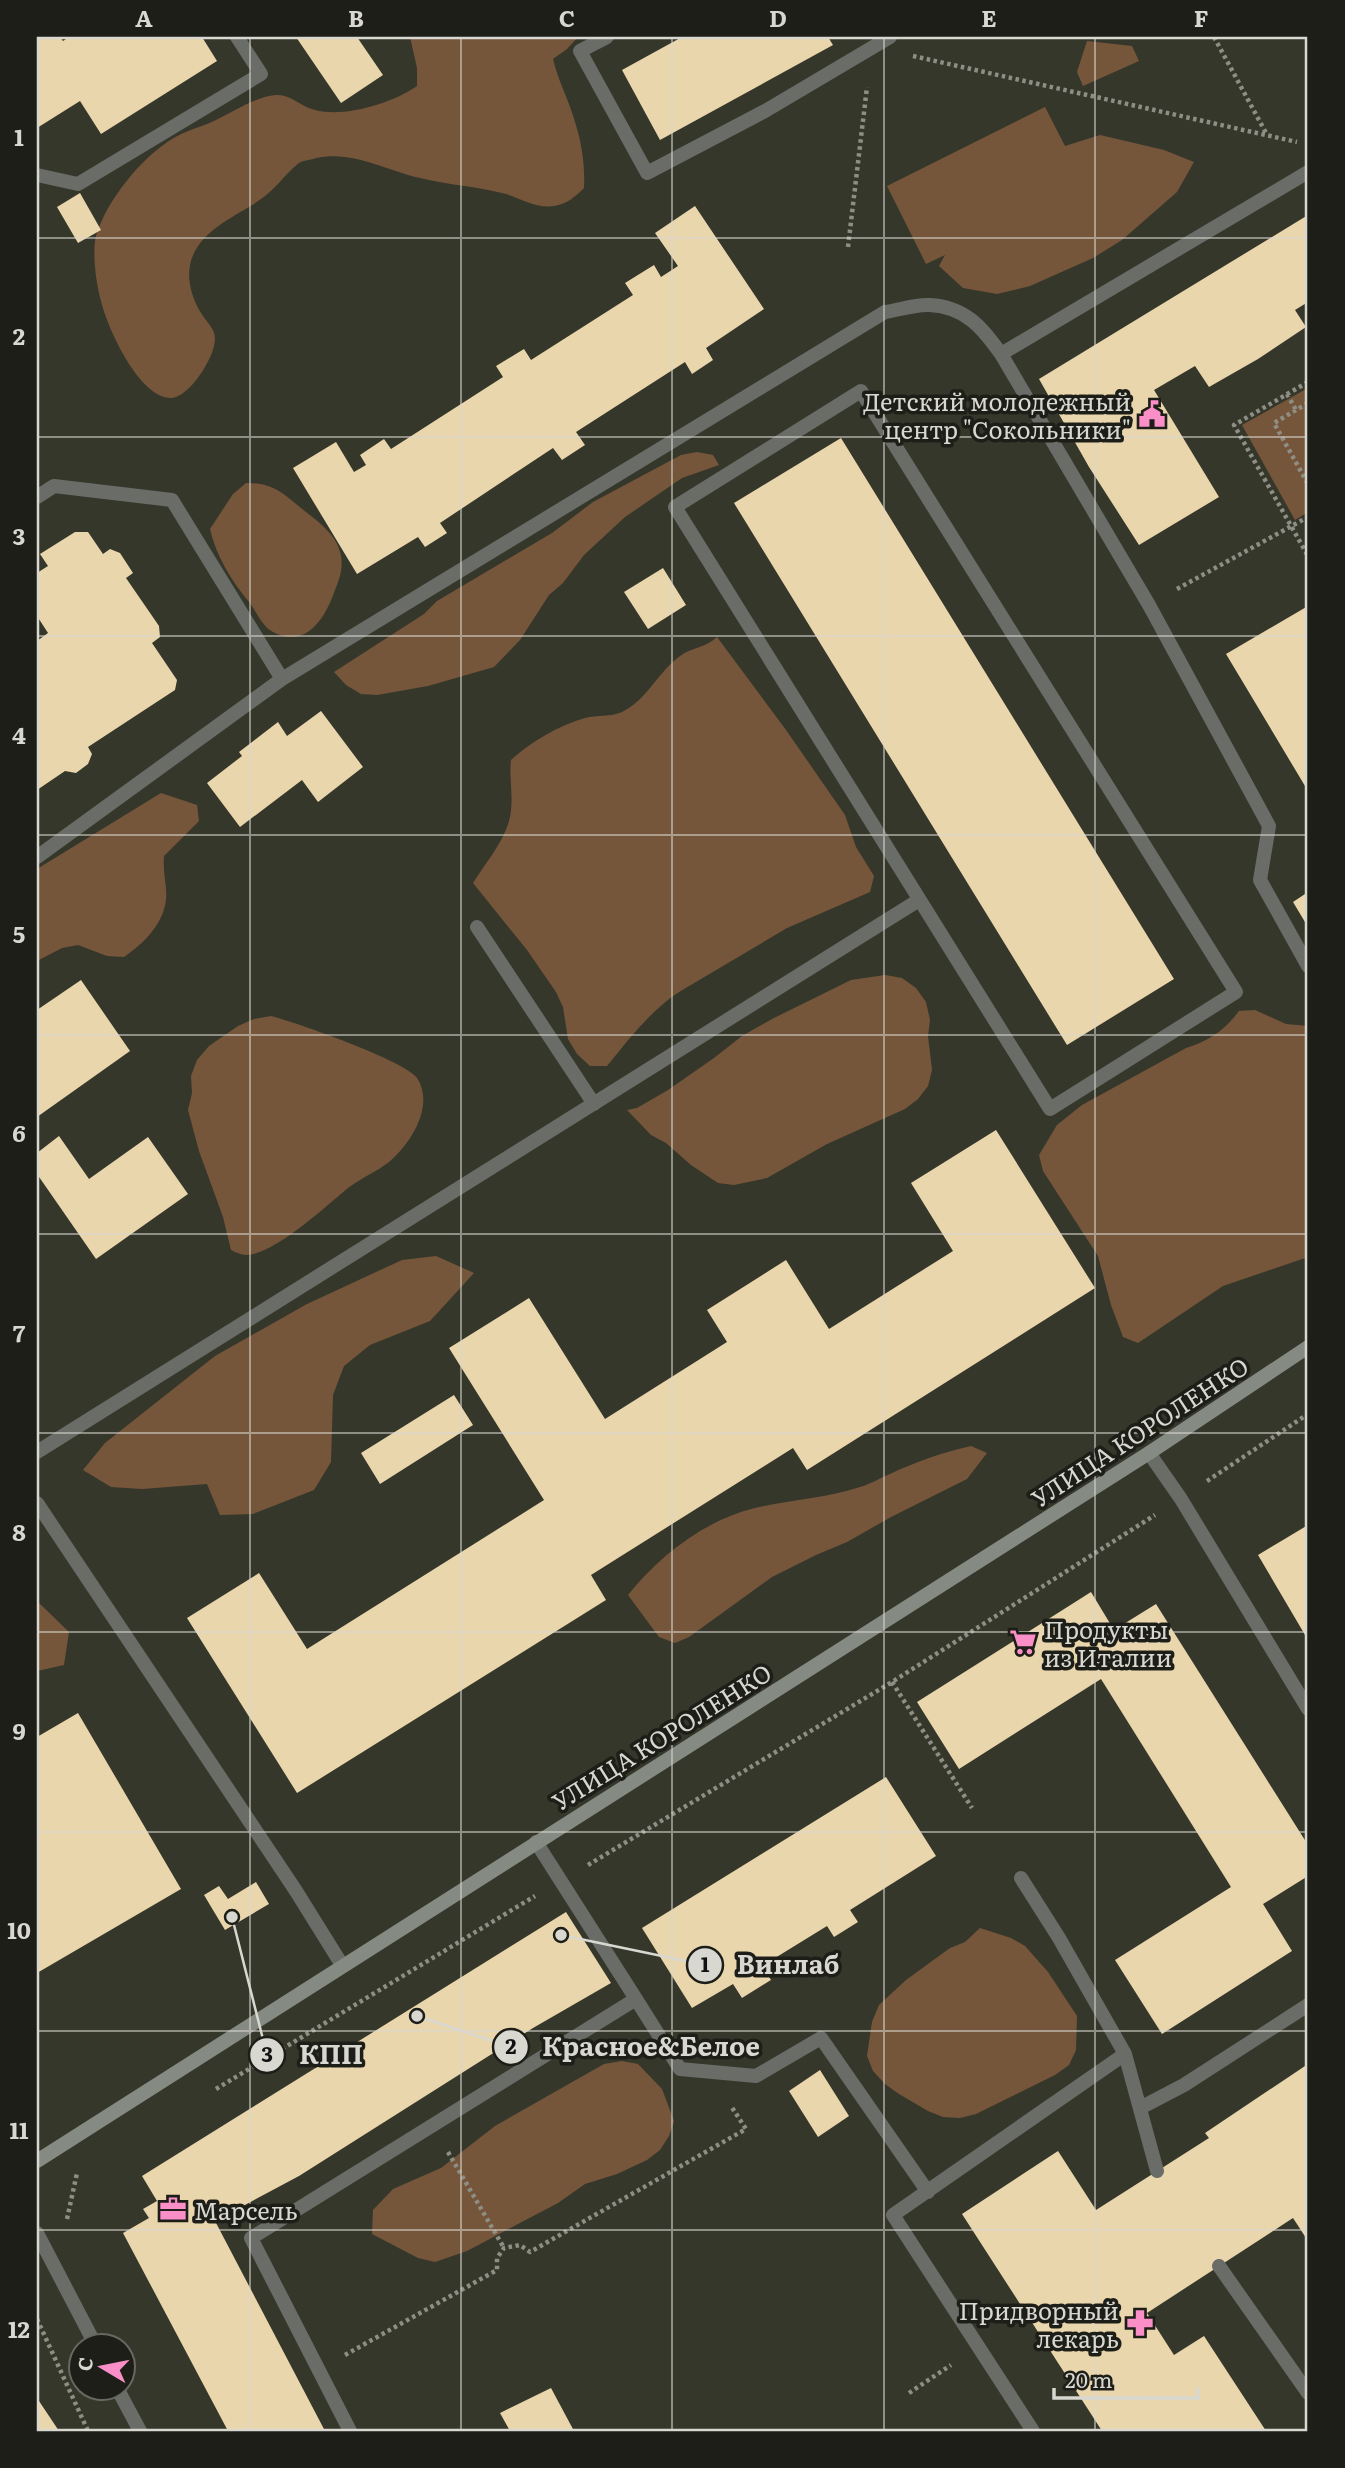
<svg xmlns="http://www.w3.org/2000/svg" width="1345" height="2468" font-family="Literata,serif">
	<style>
		.green { fill: #76563b }
		.building { fill: #ead6ac }
		.lines { fill: none; stroke-linecap: round; stroke-linejoin: round }
		.path { stroke: #8e8e85; stroke-width: 4.5; stroke-dasharray: 3.5 3.5; stroke-linecap: butt }
		.lane { stroke: #696c67; stroke-width: 14 }
		.street { stroke: #696c67; stroke-width: 14 }
		.secondary { stroke: #858b82; stroke-width: 14 }
		.grid { fill: none; stroke: #d8d8d1; stroke-width: 2; stroke-opacity: 0.55 }
		.labels { text-anchor: middle; dominant-baseline: central; stroke-width: 7; stroke-linejoin: round; paint-order: stroke }
		.poi-label { font-size: 24px; fill: #d8d8d1; stroke: #1e1e18; text-anchor: end }
		.street-label { font-size: 24px; fill: #d8d8d1; stroke: #1e1e18 }
		.leader { fill: none; stroke: #d8d8d1; stroke-width: 2.5 }
		.callout-dot { fill: #d8d8d1; stroke: #1e1e18; stroke-width: 2.5 }
		.mark-label { font-size: 21px; text-anchor: middle; font-weight: bold; fill: #111 }
		.callout-label { font-size: 26px; text-anchor: middle; font-weight: bold; fill: #d8d8d1; stroke: #1e1e18; stroke-width: 7; stroke-linejoin: round; paint-order: stroke }
		.neatline { fill: none; stroke: #d8d8d1; stroke-width: 2.5 }
		.grid-label { font-size: 23px; text-anchor: middle; font-weight: bold; fill: #d8d8d1 }
	</style>
	<rect width="100%" height="100%" fill="#36372b"/>
	<path class="green" d="M410 37H578L567 49 553 59C558 81 569 100 575 122 582 144 585 165 584 188 575 197 567 204 554 206 535 209 520 197 502 193 475 186 447 185 420 178 385 170 353 150 316 158 311 160 303 160 299 163 287 172 277 187 265 196 242 214 210 224 195 251 184 271 190 295 201 313 205 320 212 326 214 333 219 348 201 376 191 386 186 391 178 398 171 398 139 398 107 327 101 301 96 283 92 253 96 236 106 201 142 157 172 139 186 130 202 127 216 120 235 111 255 97 276 95 291 94 301 107 315 110 344 118 393 103 417 86V68Z
		M1087 41 1132 46 1139 61 1083 86 1077 72Z
		M1045 107 1065 146 1100 135 1164 150 1194 162 1177 192 1122 240 1093 258 1030 286 997 294 963 288 939 266 945 255 926 264 887 186Z
		M1308 388V512L1295 520 1242 425Z
		M697 452 713 455 719 465 682 478 625 517 584 555 563 583 549 595 520 640 494 667 428 686 377 695 361 694 346 685 334 672 424 614 437 601 552 533 593 502 681 455Z
		M246 483C276 483 284 495 306 512 319 522 336 535 340 552 345 568 338 582 332 598 322 623 303 648 273 632 262 626 257 613 250 603 232 582 216 556 210 529L233 494Z
		M717 637 786 730 845 815 856 847 874 876 870 892 787 928 679 992C650 1011 629 1039 607 1066H590L577 1054 568 1039 563 1007 556 992 527 950 473 883C486 862 509 836 511 810 513 793 509 777 511 760 532 741 558 726 585 718 597 715 611 717 622 712 647 700 658 672 680 656 692 647 706 648 717 637Z
		M161 793 197 805 199 821 164 856C163 869 165 877 166 889 169 919 146 942 124 957L107 956 78 945 62 948 37 961V869Z
		M885 975 902 978 916 988 926 1002 930 1020 928 1036 932 1070 928 1086 918 1099 905 1109 827 1144 767 1178 734 1185 718 1183 691 1165 666 1143 651 1135 627 1110 637 1108 668 1090 714 1058 742 1036 772 1019 851 980Z
		M1255 1010 1286 1024 1308 1026V1257L1223 1286 1138 1343 1123 1337 1111 1305 1098 1256 1043 1171 1039 1155 1057 1125 1082 1105 1186 1048C1209 1041 1225 1030 1239 1011Z
		M271 1016C295 1022 406 1061 417 1078 435 1105 411 1144 389 1162 376 1172 361 1178 348 1188 327 1205 274 1255 246 1255 242 1255 235 1252 231 1250L223 1217 199 1151 188 1110 192 1093 191 1076 197 1060 209 1046 238 1026 254 1019Z
		M436 1256 474 1273 430 1321 370 1345 344 1366 333 1395 331 1462 314 1490 253 1514 220 1515 207 1484 142 1489 111 1487 83 1470 105 1443 215 1356 307 1304 402 1260Z
		M971 1446 987 1453 967 1479 891 1517 847 1542 816 1555 772 1577 689 1637 675 1643 659 1637 628 1595C659 1556 705 1520 755 1508 790 1500 826 1498 860 1487 871 1484 880 1478 890 1474 915 1462 944 1452 971 1446Z
		M37 1601 69 1632 64 1665 37 1671Z
		M980 1928 1011 1938 1025 1946 1048 1972 1077 2016 1076 2050 1069 2065 1055 2075 976 2114 960 2118 943 2117 928 2111 899 2094 885 2084 873 2071 867 2056 872 2022 879 2005 906 1980 950 1948 965 1942Z
		M622 2061 638 2064 662 2089 674 2121 669 2136 660 2150 647 2160 617 2174 585 2184 558 2203 467 2251 435 2262 418 2258 372 2234 373 2210 393 2189 441 2168 495 2126 604 2064Z"/>
	<path class="building" d="M37 37H60L63 41 69 37H202L217 61 101 134 80 101 37 128Z
		M296 37H357L383 75 341 103Z
		M682 37H828L833 45 660 140 622 70Z
		M80 193 101 230 78 243 57 207Z
		M695 206 764 309 706 348 713 360 692 374 685 362 576 432 585 445 562 460 553 448 440 523 447 533 425 547 418 537 357 574 293 468 336 442 354 472 366 465 360 455 384 439 391 449 503 377 496 366 524 349 531 360 633 295 625 283 654 265 661 277 678 266 655 233Z
		M1308 215V302L1295 310 1306 327 1258 359 1209 387 1195 366 1154 390 1219 497 1139 545 1089 467 1039 379Z
		M841 438 1174 979 1067 1045 734 503Z
		M75 532H88L103 554 110 549 120 553 133 573 126 578 159 626 160 637 152 643 177 680 175 690 88 747 92 754 88 764 76 773 65 771 37 790V641L48 633 37 616V573L48 566 40 554Z
		M663 568 686 605 648 629 624 592Z
		M1308 606V791L1226 654Z
		M321 711 363 767 318 802 302 780 240 827 207 783 242 756 239 752 278 722 287 736Z
		M1308 892V927L1293 902Z
		M81 980 130 1051 37 1117V1010Z
		M996 1130 1095 1288 807 1470 793 1448 591 1575 606 1600 297 1793 187 1618 259 1573 307 1649 544 1500 449 1348 529 1298 605 1419 727 1342 707 1310 786 1260 829 1329 953 1251 911 1183Z
		M59 1136 89 1179 148 1137 188 1194 96 1259 37 1174V1153Z
		M454 1395 473 1425 380 1484 361 1453Z
		M1308 1525V1640L1258 1555Z
		M1091 1592 1114 1630 1156 1604 1308 1845V1876L1263 1904 1292 1951 1162 2034 1115 1960 1231 1887 1101 1679 959 1769 917 1702Z
		M78 1713 181 1889 37 1973V1737Z
		M886 1777 936 1856 850 1910 858 1922 834 1937 827 1926 762 1966 771 1980 742 1998 733 1984 692 2008 642 1928Z
		M256 1882 269 1904 225 1930 204 1895 219 1886 228 1899Z
		M566 1912 611 1983 533 2028 299 2176 215 2221 325 2431H228L123 2233 149 2218 143 2209 157 2201 142 2176Z
		M1308 2064V2241L1293 2218 1147 2313 1174 2355 1204 2336 1266 2431H1102L962 2214 1058 2151 1096 2210 1209 2138 1205 2133Z
		M820 2070 849 2116 818 2137 789 2091Z
		M551 2388 574 2431H510L500 2413Z
		M37 2398 59 2431H37Z"/>
	<g class="lines">
		<path class="path" d="M1214 37 1266 133
			M913 56 1297 142
			M848 247 867 87
			M1308 382 1234 425 1308 556
			M1287 394 1296 410
			M1308 403 1274 423 1308 484
			M1177 589 1308 517
			M1207 1481 1308 1414
			M892 1682 972 1808
			M588 1865 892 1682 1155 1515
			M216 2089 535 1896
			M448 2152 504 2248
			M67 2219 77 2173
			M37 2319 88 2431
			M345 2355 497 2270V2258L504 2248 520 2245 530 2252 746 2129 731 2106
			M909 2393 951 2365"/>
		<path class="lane" d="M607 37 580 51 647 173 765 111 890 37
			M37 175 78 184 261 74 237 37
			M1001 354 1308 172
			M861 391 1236 992 1050 1109 675 507Z
			M37 497 54 486 172 500 282 679
			M37 857 282 679 885 312C899 310 916 304 930 305 965 307 982 327 1001 354L1149 605 1269 826 1260 880 1308 966
			M477 927 594 1104
			M37 1452 919 900
			M1149 1453 1181 1499 1308 1709
			M37 1503 296 1891 342 1965
			M1021 1878 1059 1938 1125 2054 1157 2171
			M636 1999 680 2069 756 2076 821 2038 928 2192
			M1140 2108 1184 2085 1308 2005
			M1219 2266 1308 2393
			M350 2431 251 2238 636 1999 536 1842
			M1033 2431 893 2215 1125 2054"/>
		<path class="street" d="M37 2233 96 2346
			M117 2388 140 2431"/>
		<path class="secondary" d="M37 2161 1149 1453 1308 1347"/>
	</g>
	<path class="grid" d="M250 37V2431M461 37V2431M672 37V2431M884 37V2431M1095 37V2431M37 238H1308M37 437H1308M37 636H1308M37 835H1308M37 1035H1308M37 1234H1308M37 1433H1308M37 1632H1308M37 1832H1308M37 2031H1308M37 2230H1308"/>
	<defs>
		<symbol id="civic-bare" viewBox="-9 -9 18 18"><path d="M-.6-6.5H3V-4.5H.6V-3L4-1V1h2V6H-6V1h2V-1L-.6-3ZM-1.2 2.5V6h2.4V2.5Z" fill="#fa8fc7" stroke="#1e1e18" stroke-width="2.5" paint-order="stroke"/></symbol>
		<symbol id="supermarket-bare" viewBox="-9 -9 18 18"><path d="M-6-5.5h2.5l.6 2H6L4.5 2H-2.5L-4.4-4H-6ZM-1.5 3.2a1.3 1.3 0 1 0 .1 0ZM3 3.2a1.3 1.3 0 1 0 .1 0Z" fill="#fa8fc7" stroke="#1e1e18" stroke-width="2.5" paint-order="stroke"/></symbol>
		<symbol id="office-bare" viewBox="-9 -9 18 18"><path d="M-6-3h4V-5.5h4V-3h4V5H-6ZM-1-4.5V-3h2v-1.5ZM-6 0V1H6V0Z" fill="#fa8fc7" stroke="#1e1e18" stroke-width="2.5" paint-order="stroke"/></symbol>
		<symbol id="pharmacy-bare" viewBox="-9 -9 18 18"><path d="M-2-6h4v4h4v4h-4v4h-4v-4h-4v-4h4Z" fill="#fa8fc7" stroke="#1e1e18" stroke-width="2.5" paint-order="stroke"/></symbol>
	</defs>
	<g fill-rule="evenodd">
		<use href="#civic-bare" x="1133" y="395" width="38" height="38"/>
		<use href="#supermarket-bare" x="1004" y="1623" width="38" height="38"/>
		<use href="#office-bare" x="154" y="2190" width="38" height="38"/>
		<use href="#pharmacy-bare" x="1121" y="2304" width="38" height="38"/>
	</g>
	<g class="labels">
		<g class="poi-label">
			<text x="1131" y="400">Детский молодежный<tspan x="1131" dy="28">центр "Сокольники"</tspan></text>
			<text x="1044" y="1628" text-anchor="start">Продукты<tspan x="1044" dy="28">из Италии</tspan></text>
			<text x="194" y="2209" text-anchor="start">Марсель</text>
			<text x="1119" y="2309">Придворный<tspan x="1119" dy="28">лекарь</tspan></text>
		</g>
		<g class="street-label">
			<text transform="translate(1139 1431) rotate(-33)">УЛИЦА КОРОЛЕНКО</text>
			<text transform="translate(661 1736) rotate(-32)">УЛИЦА КОРОЛЕНКО</text>
		</g>
	</g>
	<path class="leader" d="M561 1935L705 1965M417 2016L511 2047M232 1917L267 2055"/>
	<g class="callout-dot">
		<circle cx="561" cy="1935" r="7"/>
		<circle cx="417" cy="2016" r="7"/>
		<circle cx="232" cy="1917" r="7"/>
		<circle cx="705" cy="1965" r="18"/>
		<circle cx="511" cy="2047" r="18"/>
		<circle cx="267" cy="2055" r="18"/>
	</g>
	<g class="mark-label">
		<text x="705" y="1972">1</text>
		<text x="511" y="2054">2</text>
		<text x="267" y="2062">3</text>
	</g>
	<g class="callout-label">
		<text x="788" y="1974">Винлаб</text>
		<text x="651" y="2056">Красное&amp;Белое</text>
		<text x="331" y="2064">КПП</text>
	</g>
	<rect width="1345" height="2468" fill="none" stroke="#1e1e18" stroke-width="77"/>
	<g transform="translate(102 2367) rotate(280)"><circle r="33" fill="#1e1e18" stroke="#686862" stroke-width="2"/>
	<path d="M0-5L12 26L0 18L-12 26Z" fill="#fa8fc7"/>
	<text y="-10" font-size="19" font-weight="bold" text-anchor="middle" fill="#d8d8d1">С</text>
	</g>
	<path d="M1054 2388v10h144v-10" fill="none" stroke="#d8d8d1" stroke-width="3.5"/>
	<text x="1065" y="2388" font-size="21" fill="#d8d8d1" stroke="#1e1e18" stroke-width="5" paint-order="stroke">20 m</text>
	<rect x="38" y="38" width="1268" height="2392" class="neatline"/>
	<g class="grid-label">
		<text x="144" y="27">A</text>
		<text x="356" y="27">B</text>
		<text x="567" y="27">C</text>
		<text x="778" y="27">D</text>
		<text x="989" y="27">E</text>
		<text x="1201" y="27">F</text>
		<text x="19" y="146">1</text>
		<text x="19" y="345">2</text>
		<text x="19" y="545">3</text>
		<text x="19" y="744">4</text>
		<text x="19" y="943">5</text>
		<text x="19" y="1142">6</text>
		<text x="19" y="1342">7</text>
		<text x="19" y="1541">8</text>
		<text x="19" y="1740">9</text>
		<text x="19" y="1939">10</text>
		<text x="19" y="2139">11</text>
		<text x="19" y="2338">12</text>
	</g>
</svg>
